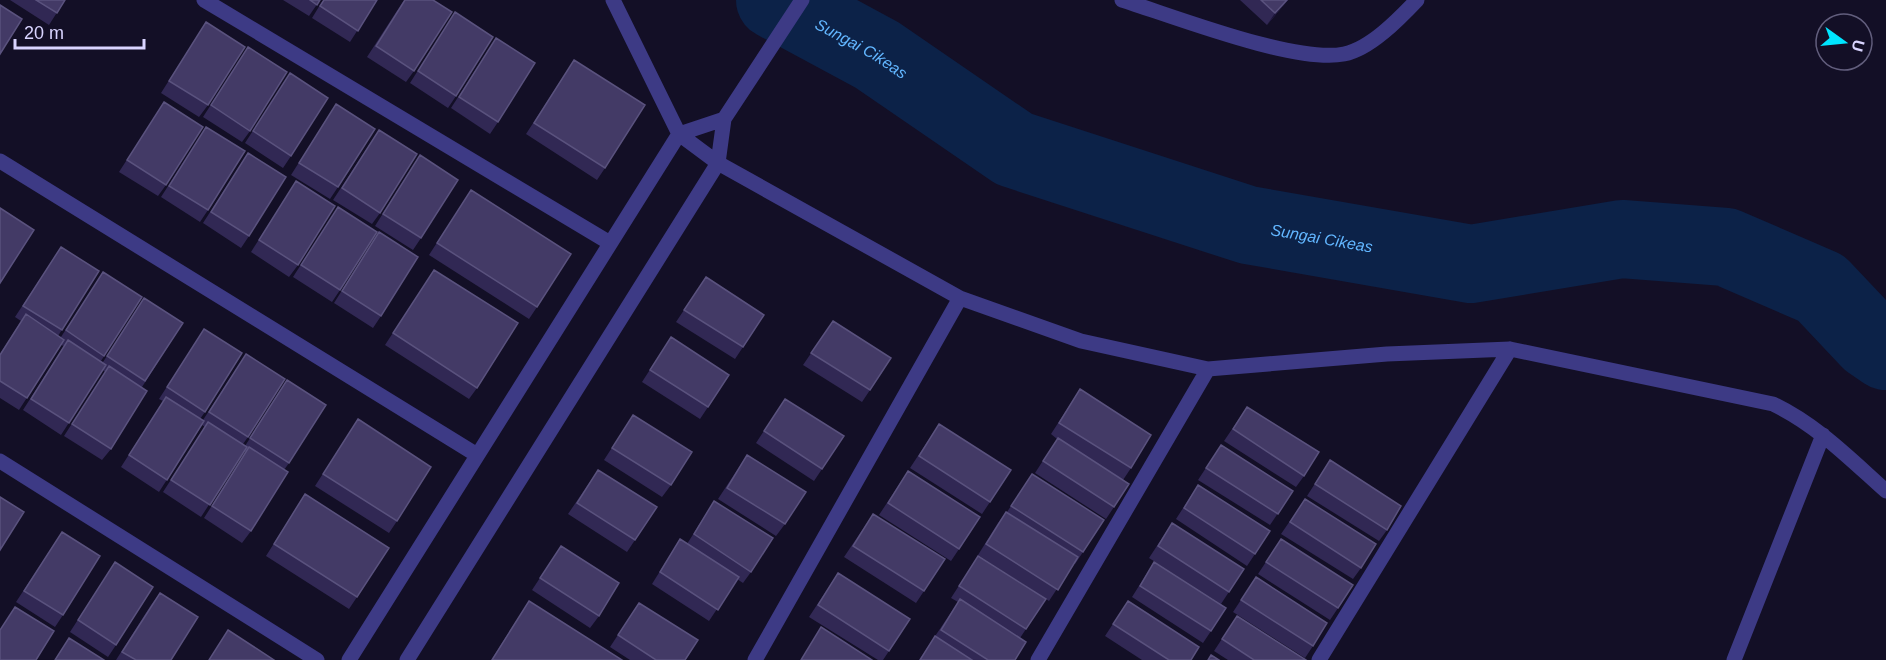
<svg xmlns="http://www.w3.org/2000/svg" width="1886" height="660" font-family="Helvetica,sans-serif">
	<style>
		.lines { fill: none; stroke-linecap: round; stroke-linejoin: round }
		.river { stroke: #0c2248; stroke-width: 78 }
		.minor { stroke: #3d3a85; stroke-width: 15 }
		.wall { fill: #312854 }
		.shaded-wall { fill: #1d163a }
		.building { fill: #433a66; stroke: #5a527e; stroke-width: 1.5 }
		.labels { text-anchor: middle; dominant-baseline: central; stroke-width: 4.5; stroke-linejoin: round; paint-order: stroke }
		.water-label { font-size: 16px; font-style: italic; fill: #62b6ff; stroke: #130f26 }
	</style>
	<rect width="100%" height="100%" fill="#130f26"/>
	<g class="lines">
		<path class="river" id="s1" d="M775 0 877 55 1014 149 1248 225 1471 264 1622 239 1726 247 1821 288 1870 340 1886 351"/>
		<path class="minor" d="M204 0 610 243
			M613 0 679 134 718 163 960 298 1081 341 1208 369 1387 354 1510 349 1773 404C1817 425 1850 459 1886 491
			M1122 0C1173 16 1296 64 1344 54 1370 49 1399 19 1417 0
			M724 119 802 0
			M0 161 477 455
			M0 461 317 660
			M349 660 679 134 724 119 718 163 407 660
			M755 660 960 298
			M1038 660 1208 369
			M1319 660 1510 349
			M1734 660 1823 435"/>
	</g>
	<path class="wall" d="M10 0H65L49 25Z
		M283 0H320L309 16Z
		M323 0H377L350 42 312 18Z
		M404 0H433L414 71 406 82 367 57Z
		M1240 0H1288L1267 25Z
		M455 12 456 96 448 108 410 83Z
		M206 22 208 105 199 117 161 93Z
		M496 38 498 122 490 134 451 108Z
		M248 47 250 131 242 142 203 117Z
		M574 60 605 168 597 180 526 134Z
		M290 73 291 156 283 168 245 143Z
		M164 102 166 185 158 196 119 172Z
		M336 104 338 187 330 199 291 175Z
		M206 127 208 210 200 222 161 197Z
		M379 130 380 213 372 224 333 200Z
		M248 153 249 236 241 248 203 223Z
		M420 155 421 238 413 250 375 226Z
		M296 181 298 265 289 277 251 252Z
		M471 190 537 307 529 319 429 255Z
		M338 207 340 290 332 302 293 277Z
		M379 232 381 316 373 328 334 303Z
		M61 247 99 271 58 336 61 337 103 272 142 297 101 361 103 362 144 298 183 323 142 387 111 449 102 460 64 436 105 372 103 370 61 435 23 410 64 346 61 345 19 410 0 398V354L21 321 15 317Z
		M434 270 477 388 469 399 385 345Z
		M706 277 743 347 735 359 676 322Z
		M833 321 870 390 862 402 803 365Z
		M204 329 205 412 200 419 203 420 246 354 248 437 243 444 245 446 287 380 289 463 284 470 251 531 242 543 204 518 246 452 244 451 201 517 163 492 205 427 202 425 159 492 121 467 163 401 159 399Z
		M671 337 708 407 700 419 642 382Z
		M1080 389 1131 468 1123 480 1114 507 1106 519 1035 473 1057 439 1051 434Z
		M785 399 822 469 814 481 756 443Z
		M1247 407 1304 476 1296 487 1224 441Z
		M633 415 671 485 662 497 604 460Z
		M358 419 397 521 389 533 315 486Z
		M939 424 990 502 982 514 910 468Z
		M1221 445 1293 491 1270 525 1198 480Z
		M747 455 785 524 776 536 718 499Z
		M1330 460 1387 530 1379 541 1307 496Z
		M598 470 635 540 627 552 568 514Z
		M908 471 959 549 951 561 879 515Z
		M1032 474 1083 552 1075 564 1074 563 1049 601 978 555 998 523 1006 512H1007Z
		M1198 485 1255 554 1247 566 1176 519Z
		M305 494 357 597 349 609 266 556Z
		M1305 499 1361 568 1353 579 1281 534Z
		M714 501 751 572 743 583 737 579 709 621 652 584 680 539 687 544Z
		M873 514 924 591 916 603 844 557Z
		M1172 523 1244 569 1221 604 1149 558Z
		M62 532 63 615 55 627 16 602Z
		M1281 539 1338 608 1330 620 1258 574Z
		M561 546 599 616 590 628 532 590Z
		M978 556 1026 629 1020 638 1015 660H919L958 602 951 598Z
		M115 562 116 645 108 657 70 632Z
		M1154 562 1211 631 1203 643 1132 597Z
		M838 573 889 651 883 660H878L809 617Z
		M1256 577 1313 646 1305 658 1233 612Z
		M160 593 171 660H116L151 605Z
		M529 601 622 660H491Z
		M1128 601 1191 660H1142L1105 636Z
		M639 603 685 660H630L610 647Z
		M1237 616 1306 660H1228L1214 651Z"/>
	<path class="shaded-wall" d="M1287 0H1288L1267 25 1275 13Z"/>
	<path class="building" d="M36 0H65L57 13Z
		M310 0H320L317 5Z
		M324 0H377L358 31 320 6Z
		M405 0H433L452 12 414 71 376 46Z
		M1261 0H1287L1275 13Z
		M0 5 22 19 0 54Z
		M455 12 493 37 456 96 418 71Z
		M206 22 245 47 208 105 169 81Z
		M496 38 535 63 498 122 459 97Z
		M248 47 287 72 250 131 211 105Z
		M574 60 645 105 605 168 534 123Z
		M290 73 328 98 291 156 253 131Z
		M164 102 203 127 166 185 127 160Z
		M336 104 375 129 338 187 299 163Z
		M206 127 245 151 208 210 169 186Z
		M379 130 417 154 380 213 342 188Z
		M248 153 286 177 249 236 211 212Z
		M420 155 458 180 421 238 383 214Z
		M296 181 335 206 298 265 259 240Z
		M471 190 571 254 537 307 437 243Z
		M338 207 377 232 340 290 301 265Z
		M0 208 34 230 0 283Z
		M379 232 418 257 381 316 342 291Z
		M61 247 99 271 62 330 23 306Z
		M434 270 518 323 477 388 393 333Z
		M103 272 142 297 104 356 66 330Z
		M706 277 764 315 743 347 684 310Z
		M144 298 183 323 145 381 107 356Z
		M26 314 64 340 27 398 0 381V355Z
		M833 321 891 358 870 390 811 353Z
		M204 329 242 353 205 412 167 387Z
		M671 337 729 375 708 407 650 370Z
		M68 340 106 365 69 423 31 399Z
		M246 354 285 379 248 437 209 412Z
		M109 366 147 391 111 449 72 424Z
		M287 380 326 405 289 463 250 438Z
		M1080 389 1151 435 1131 468 1059 423Z
		M166 397 204 421 167 480 129 455Z
		M785 399 844 436 822 469 764 431Z
		M1247 407 1319 452 1304 476 1233 429Z
		M633 415 692 452 671 485 612 448Z
		M358 419 431 467 397 521 323 474Z
		M208 422 247 447 210 505 171 480Z
		M939 424 1011 470 990 502 919 456Z
		M1058 438 1129 484 1114 507 1043 461Z
		M1221 445 1293 491 1278 514 1206 468Z
		M249 447 288 472 251 531 212 506Z
		M747 455 806 492 785 524 727 488Z
		M1330 460 1401 506 1387 530 1315 484Z
		M598 470 657 507 635 540 577 503Z
		M908 471 980 517 959 549 888 503Z
		M1032 474 1104 520 1083 552 1011 506Z
		M1198 485 1270 531 1255 554 1184 508Z
		M305 494 389 548 357 597 274 544Z
		M0 497 24 512 0 550Z
		M1305 499 1376 544 1361 568 1290 522Z
		M714 501 773 538 751 572 694 534Z
		M1006 512 1078 557 1058 590 986 544Z
		M873 514 945 559 924 591 853 546Z
		M1172 523 1244 569 1229 592 1158 546Z
		M62 532 100 556 63 615 24 591Z
		M680 539 739 577 718 610 660 572Z
		M1281 539 1353 585 1338 608 1266 562Z
		M561 546 619 583 599 616 540 578Z
		M978 556 1046 599 1026 629 959 586Z
		M115 562 153 587 116 645 78 620Z
		M1154 562 1226 608 1211 631 1140 586Z
		M838 573 910 619 889 651 818 605Z
		M1256 577 1327 623 1313 646 1241 600Z
		M160 593 198 617 171 660H136L122 652Z
		M960 599 1026 642 1015 660H988L941 630Z
		M529 601 622 660H492Z
		M1128 601 1199 647 1191 660H1169L1113 624Z
		M639 603 698 640 685 660H656L618 635Z
		M15 607 54 631 36 660H0V630Z
		M1237 616 1306 660H1254L1222 639Z
		M821 627 872 660H801Z
		M228 630 274 660H209Z
		M935 636 972 660H920Z
		M69 638 104 660H55Z
		M1211 655 1219 660H1208Z"/>
	<g class="labels">
		<g class="water-label">
			<text stroke="none"><textPath href="#s1" startOffset="99">Sungai Cikeas</textPath></text>
			<text stroke="none"><textPath href="#s1" startOffset="603">Sungai Cikeas</textPath></text>
		</g>
	</g>
	<g transform="translate(1844 42) rotate(105)"><circle r="28" fill="#130f26" stroke="#625e7d" stroke-width="1.5"/>
	<path d="M0-4.5L10 22L0 15L-10 22Z" fill="#00e5ff"/>
	<text y="-9" font-size="16" font-weight="bold" text-anchor="middle" fill="#d9d4ff">U</text>
	</g>
	<path d="M15 39v9h129v-9" fill="none" stroke="#d9d4ff" stroke-width="3"/>
	<text x="24" y="39" font-size="18" fill="#d9d4ff" stroke="#130f26" stroke-width="4.5" paint-order="stroke">20 m</text>
</svg>
